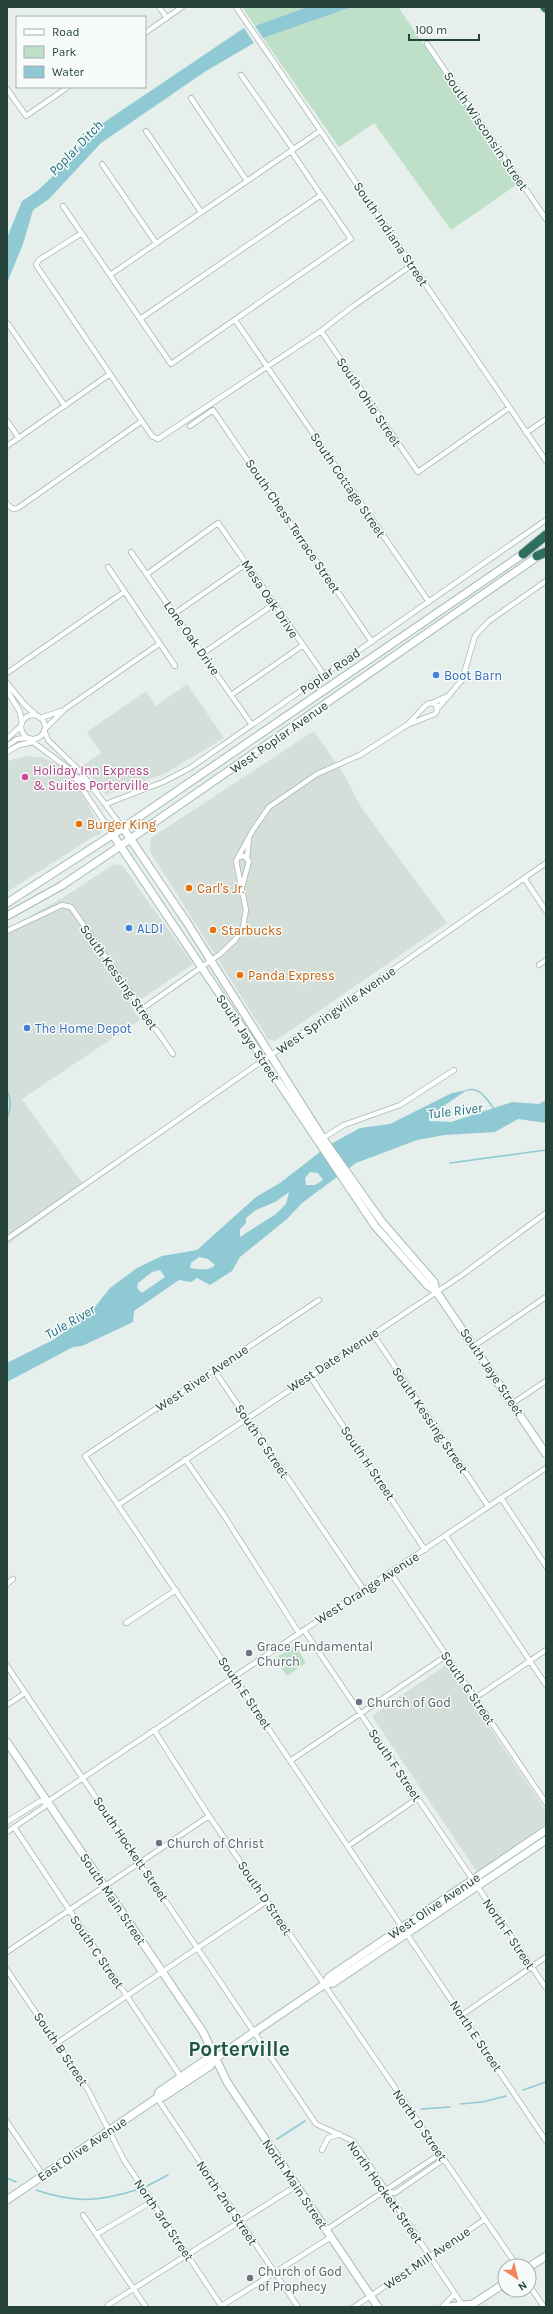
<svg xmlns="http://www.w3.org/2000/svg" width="553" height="2314" font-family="Karla,sans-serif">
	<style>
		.built { fill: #d4dfda }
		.green { fill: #bfe0c8 }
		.water { fill: #8ec9d4; fill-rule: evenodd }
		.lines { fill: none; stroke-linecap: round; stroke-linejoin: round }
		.stream { stroke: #8ec9d4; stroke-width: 1.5 }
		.street-casing { stroke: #a8b8b2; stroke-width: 6 }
		.secondary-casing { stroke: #a4bbb3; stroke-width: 9 }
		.highway-casing { stroke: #c2cac8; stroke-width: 11 }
		.street { stroke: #fff; stroke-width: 4.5 }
		.secondary { stroke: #fff; stroke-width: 7 }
		.highway { stroke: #2f6f62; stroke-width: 9 }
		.shop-dot { fill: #3f7fe0; stroke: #f7fbf9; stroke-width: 1.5 }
		.hotel-dot { fill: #d1479c; stroke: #f7fbf9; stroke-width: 1.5 }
		.food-dot { fill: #e8710a; stroke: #f7fbf9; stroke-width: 1.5 }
		.worship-dot { fill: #6b7280; stroke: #f7fbf9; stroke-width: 1.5 }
		.labels { text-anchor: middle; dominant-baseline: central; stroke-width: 3; stroke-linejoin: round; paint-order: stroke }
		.street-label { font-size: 13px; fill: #24423a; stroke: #f7fbf9 }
		.shop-label { font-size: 13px; fill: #366cbe; stroke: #f7fbf9; text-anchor: start }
		.hotel-label { font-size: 13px; fill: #b23c85; stroke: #f7fbf9; text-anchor: start }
		.food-label { font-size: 13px; fill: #c56008; stroke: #f7fbf9; text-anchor: start }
		.worship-label { font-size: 13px; fill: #5b616d; stroke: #f7fbf9; text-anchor: start }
		.water-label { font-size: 14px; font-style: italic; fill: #1c6f80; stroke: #f7fbf9 }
		.town-label { font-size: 21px; font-weight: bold; fill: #1f5548; stroke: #f7fbf9 }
	</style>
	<rect width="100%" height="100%" fill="#e6efeb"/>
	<path class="built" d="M187 684 224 738 166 773 106 795 82 766 101 753 87 732 146 691 156 706Z
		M314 731 343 773 361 807 447 923 275 1041 268 1039 149 850 151 838Z
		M27 756 43 758 57 764 65 771 83 796 102 830 100 835H96L7 892V761Z
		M114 864 122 865 193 964 131 1006 140 1020 22 1099 85 1187 7 1245V929L64 897Z
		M447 1664 546 1811V1824L477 1872 372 1716Z"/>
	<path class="green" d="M242 7H307L255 26Z
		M352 7H398L519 183 451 230 374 123 339 147 263 38Z
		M295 1645 306 1663 287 1676 274 1659Z"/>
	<path class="water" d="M307 7H352L263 38 255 26Z
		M244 28 254 43 206 71 101 143 49 199 33 210 23 244 7 283V238L22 201 37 191 63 167 94 129Z
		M467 1090 429 1116V1121L451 1122 512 1102 539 1104 546 1100V1123L518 1119 495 1132 445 1135 417 1140 356 1163 302 1203 288 1218 240 1257 232 1271 210 1285 197 1278 191 1282 179 1280 134 1311 133 1322 82 1346 73 1347 7 1382V1363L53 1340 91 1312 110 1288 137 1268 162 1256 197 1250 256 1197 280 1183 329 1145 360 1128 390 1124 452 1093ZM310 1172 318 1173 323 1180 315 1185H306L305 1178ZM289 1192 286 1204 276 1214 240 1237V1229L246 1223V1218L256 1210 275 1202ZM199 1257 208 1259 215 1265C208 1272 199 1269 190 1268L191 1263ZM160 1270 165 1277 142 1293 137 1288 138 1283 152 1272Z"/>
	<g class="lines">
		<path class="stream" d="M467 1090C481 1087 487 1100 494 1109
			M7 1091C12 1100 11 1109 7 1118
			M450 1163 546 1150
			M523 2090 546 2082
			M460 2104 482 2102 506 2096
			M421 2109 450 2107
			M277 2139 305 2121
			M7 2178 16 2182
			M147 2186 168 2175
			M36 2190C74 2203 98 2202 136 2190"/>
		<defs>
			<path id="street" d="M159 7 167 18
				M236 7 546 461
				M145 33 182 7
				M427 44 546 219
				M241 75 293 149
				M7 89 26 116 68 87
				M191 98 247 181
				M146 131 201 212
				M291 151 351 239 171 364 110 275 320 131
				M102 164 156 243
				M63 206 110 275
				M82 233 39 260 36 265 110 374
				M140 319 321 195
				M235 320 429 602
				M8 324 65 406
				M321 331 418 472 509 408
				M7 421 19 438
				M190 426 213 410 372 642
				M526 433 546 419
				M7 446 110 374 152 436 158 439 321 331 352 307 412 265
				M7 504 13 509 18 508 142 421
				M131 552 252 725
				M108 567 175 666
				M147 574 218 523 324 675
				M174 614 246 564
				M202 654 274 604
				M7 673 124 592
				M7 683 24 704 36 715
				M7 690 20 712 22 723
				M231 695 302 646
				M432 703 450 695
				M437 709 462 680 475 636 489 621 546 581
				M21 727a12 12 0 1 1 24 0a12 12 0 1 1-24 0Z
				M40 718 61 711
				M45 729 65 709 159 644
				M44 730 48 740 80 771 123 828
				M7 739 21 726
				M29 739 69 769 113 835
				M7 746 17 739 27 738
				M7 752 19 745 33 742
				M75 776 81 779 89 789H93
				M106 804 163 782 190 768 546 520
				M238 857 244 856 249 861 242 887
				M247 858 249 838
				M524 878 546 911
				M7 931 62 905 71 907 173 1054
				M539 965 546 960
				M142 1009 220 954 235 940 243 927 246 910 236 861 253 830 269 807 317 774 360 755 407 725 435 714 437 711 436 705 431 703 427 704 407 725
				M323 1138 344 1125 400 1105 454 1070
				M7 1239 546 863
				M319 1300 85 1456 546 2141
				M373 1334 488 1506
				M474 1346 546 1297
				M214 1370 364 1590
				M310 1376 425 1550
				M513 1403 546 1381
				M185 1459 223 1514 299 1633
				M501 1498 546 1566
				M118 1505 462 1275 546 1213
				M446 1536 546 1685
				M390 1572 546 1803
				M7 1584 13 1579
				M126 1623 176 1590
				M304 1630 546 1988
				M7 1666 316 2124 353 2141 463 2306
				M475 1698 546 1650
				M7 1705 25 1693
				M154 1730 209 1816 517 2266
				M290 1761 446 1656
				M7 1822 40 1801 47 1802
				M14 1827 181 2077
				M7 1832 44 1807 47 1802 546 1468
				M348 1846 418 1798
				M7 1952 209 1816
				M7 1970 88 2090 124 2160 222 2307
				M462 2015 546 1957
				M57 2043 267 1901
				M157 2098 298 2307
				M7 2122 43 2175
				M322 2150 328 2138 340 2134
				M387 2192 395 2193 444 2159
				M83 2215 146 2307
				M326 2230 440 2154
				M97 2234 151 2202
				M529 2285 544 2307
				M108 2305 296 2186
				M220 2307 331 2237
				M354 2307 484 2220
				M442 2307 455 2294"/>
			<path id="secondary" d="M123 828 186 921 324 1140 382 1222 434 1282 436 1291 546 1454
				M113 835 375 1226 428 1286 436 1291
				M7 903 123 828 526 552
				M7 916 61 886 113 851 541 554
				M7 1742 203 2032 227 2082 378 2307
				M325 1984 333 1983 546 1840
				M157 2098 159 2092 207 2059 216 2058
				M7 2200 157 2098 163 2097 210 2066 216 2058 325 1984 329 1977 546 1830
				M529 2267 546 2256
				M448 2307 473 2304 505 2283"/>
			<path id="highway" d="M545 7 546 8
				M523 554 546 535
				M537 556 546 552"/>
		</defs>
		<use href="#street" class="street-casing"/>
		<use href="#secondary" class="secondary-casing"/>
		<use href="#highway" class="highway-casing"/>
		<use href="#street" class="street"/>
		<use href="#secondary" class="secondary"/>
		<use href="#highway" class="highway"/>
	</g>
	<g class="shop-dot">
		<circle cx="436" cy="675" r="4"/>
		<circle cx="129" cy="928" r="4"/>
		<circle cx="27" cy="1028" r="4"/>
	</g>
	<circle class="hotel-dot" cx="25" cy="777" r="4"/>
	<g class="food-dot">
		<circle cx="79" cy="824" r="4"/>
		<circle cx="189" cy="888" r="4"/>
		<circle cx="213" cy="930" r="4"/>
		<circle cx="240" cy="975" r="4"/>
	</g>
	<g class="worship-dot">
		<circle cx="249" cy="1653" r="4"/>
		<circle cx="359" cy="1702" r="4"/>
		<circle cx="159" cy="1843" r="4"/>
		<circle cx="250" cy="2278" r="4"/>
	</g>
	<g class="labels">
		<g class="street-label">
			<text transform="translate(486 131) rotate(56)">South Wisconsin Street</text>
			<text transform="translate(391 234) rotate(56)">South Indiana Street</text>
			<text transform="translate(369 402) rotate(56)">South Ohio Street</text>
			<text transform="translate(348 485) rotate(56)">South Cottage Street</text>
			<text transform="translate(293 526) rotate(56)">South Chess Terrace Street</text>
			<text transform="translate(270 599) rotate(56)">Mesa Oak Drive</text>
			<text transform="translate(192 638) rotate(55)">Lone Oak Drive</text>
			<text transform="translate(330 671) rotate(-35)">Poplar Road</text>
			<text transform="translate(279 737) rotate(-35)">West Poplar Avenue</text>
			<text transform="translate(119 977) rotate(55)">South Kessing Street</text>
			<text transform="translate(336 1010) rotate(-35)">West Springville Avenue</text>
			<text transform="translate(248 1038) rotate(56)">South Jaye Street</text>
			<text transform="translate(333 1360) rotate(-33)">West Date Avenue</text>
			<text transform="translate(492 1372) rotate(56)">South Jaye Street</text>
			<text transform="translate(202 1378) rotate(-34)">West River Avenue</text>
			<text transform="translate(430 1420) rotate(56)">South Kessing Street</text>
			<text transform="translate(262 1441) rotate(56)">South G Street</text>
			<text transform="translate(368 1463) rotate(56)">South H Street</text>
			<text transform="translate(367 1588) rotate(-33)">West Orange Avenue</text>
			<text transform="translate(468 1688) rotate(56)">South G Street</text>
			<text transform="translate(245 1693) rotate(56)">South E Street</text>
			<text transform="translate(395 1765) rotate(56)">South F Street</text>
			<text transform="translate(131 1849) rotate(56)">South Hockett Street</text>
			<text transform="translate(265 1898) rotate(56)">South D Street</text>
			<text transform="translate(113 1899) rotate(56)">South Main Street</text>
			<text transform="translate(434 1906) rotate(-34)">West Olive Avenue</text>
			<text transform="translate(509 1934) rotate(56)">North F Street</text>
			<text transform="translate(97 1952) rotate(56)">South C Street</text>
			<text transform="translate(476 2036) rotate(56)">North E Street</text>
			<text transform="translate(61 2049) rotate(56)">South B Street</text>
			<text transform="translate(420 2125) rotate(55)">North D Street</text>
			<text transform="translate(82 2149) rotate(-34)">East Olive Avenue</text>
			<text transform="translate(295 2184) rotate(56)">North Main Street</text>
			<text transform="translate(385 2192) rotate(55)">North Hockett Street</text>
			<text transform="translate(227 2203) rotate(56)">North 2nd Street</text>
			<text transform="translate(164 2220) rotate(56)">North 3rd Street</text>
			<text transform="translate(427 2258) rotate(-34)">West Mill Avenue</text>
		</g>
		<g class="shop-label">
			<text x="444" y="675">Boot Barn</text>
			<text x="137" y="928">ALDI</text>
			<text x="35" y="1028">The Home Depot</text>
		</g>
		<g class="hotel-label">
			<text x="33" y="770">Holiday Inn Express<tspan x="33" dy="15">&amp; Suites Porterville</tspan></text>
		</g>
		<g class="food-label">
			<text x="87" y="824">Burger King</text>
			<text x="197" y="888">Carl's Jr.</text>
			<text x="221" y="930">Starbucks</text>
			<text x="248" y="975">Panda Express</text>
		</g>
		<g class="worship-label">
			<text x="257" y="1646">Grace Fundamental<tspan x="257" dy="15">Church</tspan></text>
			<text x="367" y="1702">Church of God</text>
			<text x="167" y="1843">Church of Christ</text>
			<text x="258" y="2271">Church of God<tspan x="258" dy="15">of Prophecy</tspan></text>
		</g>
		<g class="water-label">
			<text transform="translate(76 148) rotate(-46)">Poplar Ditch</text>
			<text transform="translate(455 1111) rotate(-7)">Tule River</text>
			<text transform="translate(70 1322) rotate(-30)">Tule River</text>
		</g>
		<g class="town-label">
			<text x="239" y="2049">Porterville</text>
		</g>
	</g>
	<rect width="553" height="2314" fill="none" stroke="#24423a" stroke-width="16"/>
	<rect x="16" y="16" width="130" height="72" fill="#f7fbf9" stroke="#a3b1ad"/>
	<rect x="24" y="29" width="20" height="6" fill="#ffffff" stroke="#a3b1ad"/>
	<text x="52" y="36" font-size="12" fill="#24423a">Road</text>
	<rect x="24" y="46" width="20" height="12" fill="#bfe0c8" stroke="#a3b1ad"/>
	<text x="52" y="56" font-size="12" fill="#24423a">Park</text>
	<rect x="24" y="66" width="20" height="12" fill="#8ec9d4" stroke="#a3b1ad"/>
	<text x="52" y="76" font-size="12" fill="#24423a">Water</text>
	<g transform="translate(517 2278) rotate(145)"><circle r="19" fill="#f7fbf9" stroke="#a3b1ad"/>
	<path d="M0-3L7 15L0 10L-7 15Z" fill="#f4845f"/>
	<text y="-6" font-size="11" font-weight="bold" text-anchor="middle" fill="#24423a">N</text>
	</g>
	<path d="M409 34v6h70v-6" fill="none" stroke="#24423a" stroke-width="2"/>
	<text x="415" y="34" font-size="12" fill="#24423a" stroke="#f7fbf9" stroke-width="3" paint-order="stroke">100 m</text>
</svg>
